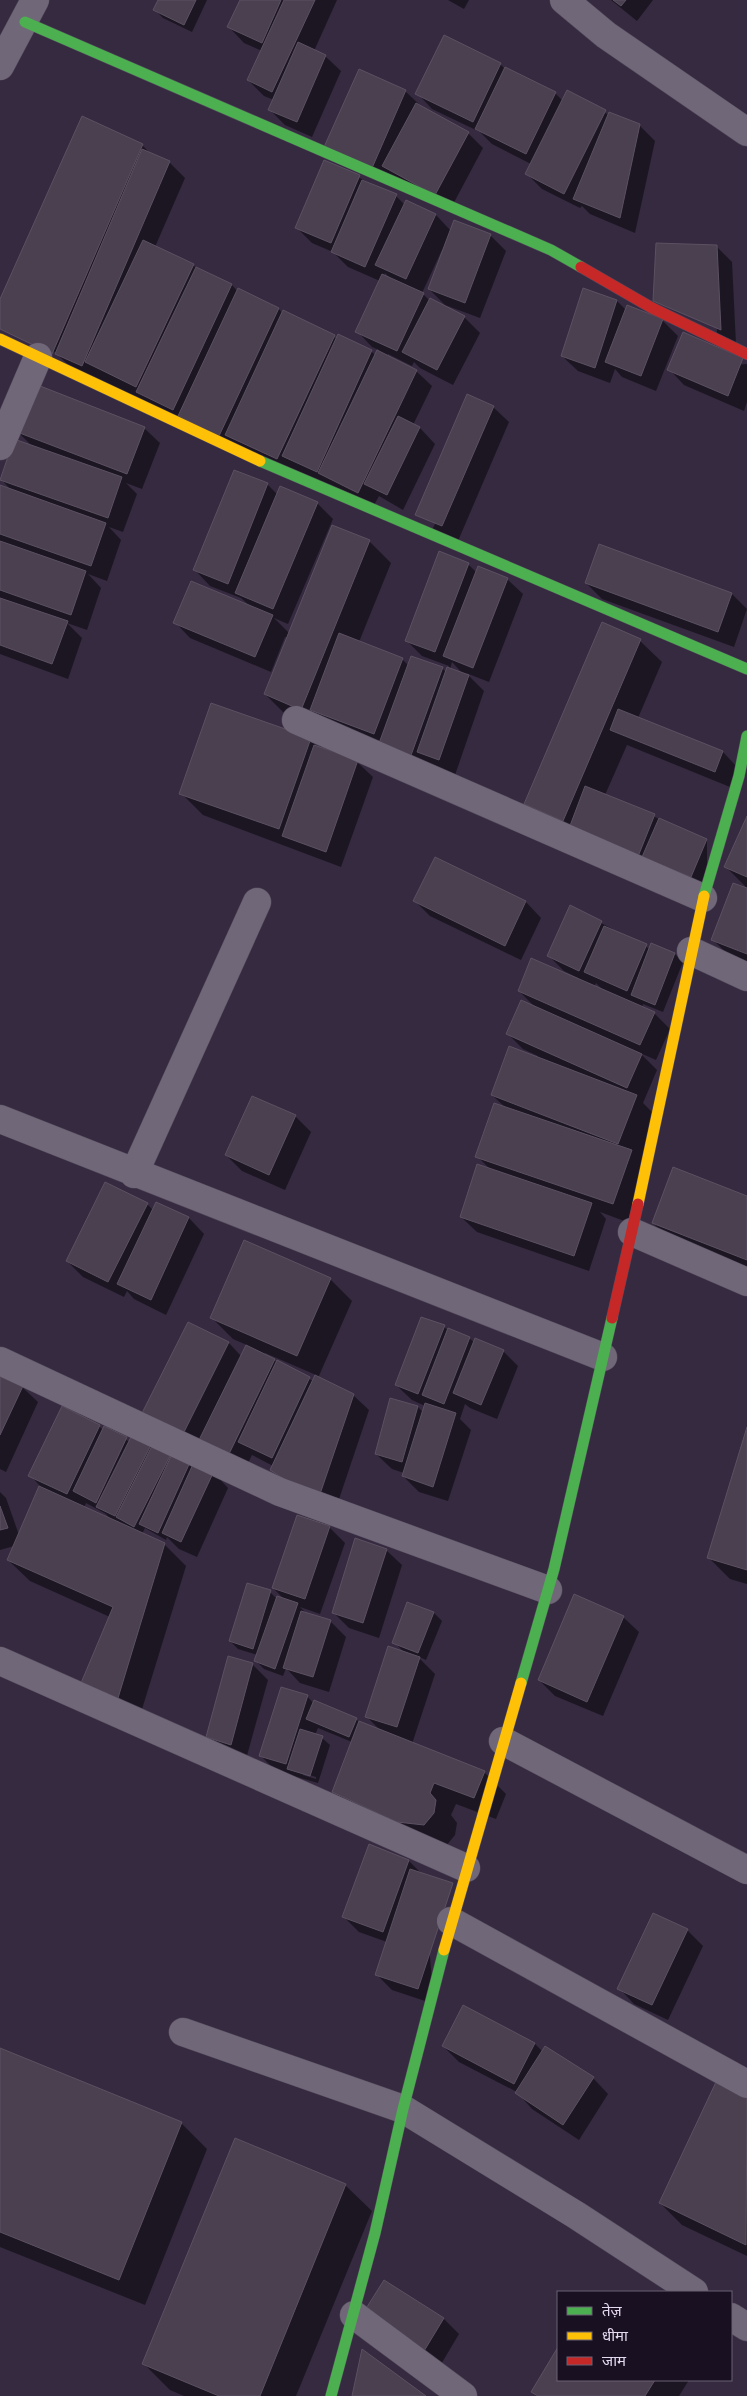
<svg xmlns="http://www.w3.org/2000/svg" width="747" height="2396" font-family="Quicksand,'Noto Sans Devanagari',sans-serif">
	<style>
		.shadow { fill: #0007; fill-rule: evenodd }
		.building { fill: #4b4050; stroke: #5c5162 }
		.lines { fill: none; stroke-linecap: round; stroke-linejoin: round }
		.street-casing { stroke: #51475a; stroke-width: 29 }
		.fast-casing { stroke: #51475a; stroke-width: 12 }
		.slow-casing { stroke: #51475a; stroke-width: 12 }
		.jam-casing { stroke: #51475a; stroke-width: 12 }
		.street { stroke: #706878; stroke-width: 28 }
		.fast { stroke: #4caf50; stroke-width: 11 }
		.slow { stroke: #ffc107; stroke-width: 11 }
		.jam { stroke: #c62828; stroke-width: 11 }
	</style>
	<rect width="100%" height="100%" fill="#352a40"/>
	<path class="shadow" d="M159 0H207L192 32 163 18 155 10Z
		M241 0H337L314 51 325 56 341 71 312 137 285 125 270 110 274 100 264 96 248 80 262 51 244 43 229 27Z
		M448 0H469L464 9Z
		M611 0H653L637 21Z
		M500 64 505 69 555 93 563 101 568 92 609 115 639 125 655 141 635 233 590 214 582 206 580 208 542 189 526 173 531 164 492 144 480 132 432 109 417 93Z
		M405 91 421 106 468 133 483 148 450 210 341 162Z
		M142 145 151 154 169 162 185 178 155 247 232 285 238 292 239 290 279 309 283 314 284 312 337 339 371 351 376 356 379 350 372 347 357 331 380 281 348 267 333 252 312 243 296 227 325 161 396 196 405 205 407 201 436 215 451 231 490 235 506 251 480 318 445 305 429 289 444 251 442 250 422 293 430 301 464 317 480 333 453 385 420 368 414 362 412 366 388 354 387 356 416 371 432 386 413 425 420 428 435 444 403 510 379 496 373 507 75 371 0 302ZM385 273 391 279 384 276Z
		M716 246 732 262 736 344 717 343Z
		M617 301 627 311 663 321 678 336 656 391 622 377 615 369 610 383 578 371 562 356Z
		M747 364V402L744 411 684 385 669 369Z
		M493 407 509 422 458 541 432 530Z
		M144 428 160 443 142 489 126 483 137 494 123 532 109 527 121 540 107 581 88 574 101 588 87 630 67 623 82 638 68 679 0 654V486L12 491 1 479 33 447 18 432Z
		M267 484 278 495 317 503 333 519 288 624 274 618 290 634 369 541 391 563 359 642 402 659 409 666 412 657 443 669 446 672 449 666 422 656 406 640 468 564 477 573 507 579 523 594 489 682 466 673 484 691 455 775 434 768 429 763 426 772 287 716 265 694 288 638 285 637 271 672 190 638 175 622 251 607 241 598 210 586 195 570ZM452 662 463 674 450 669Z
		M600 546 732 594 747 609 734 647 602 599 586 583Z
		M602 624 640 641 662 662 638 718 723 752 738 768 730 787 627 745 605 795 707 840V892L548 826 526 804Z
		M310 739 319 748 357 762 373 777 341 867 203 815 181 793Z
		M747 819V888L726 867Z
		M435 858 526 902 541 918 521 960 430 916 415 901Z
		M747 889V966L735 961 713 940Z
		M571 907 650 949 651 945 675 954 683 962 663 1012 643 1004 642 1008 654 1013 670 1029 656 1060 640 1053 657 1070 643 1103 658 1118 635 1225 600 1212 606 1219 589 1271 477 1232 461 1217 491 1170 477 1156 506 1108 492 1095 538 1056 523 1049 508 1034 536 1008 519 991 577 980 578 978 564 971 549 956ZM596 983 605 992 594 987Z
		M295 1116 311 1132 285 1190 242 1171 226 1155Z
		M747 1197V1272L675 1245 653 1223Z
		M156 1203 189 1218 204 1234 166 1315 134 1299 127 1291 124 1297 83 1277 67 1261 147 1204 153 1210Z
		M330 1279 352 1301 318 1378 353 1395 369 1410 334 1514 287 1486 272 1470 273 1466 252 1455 244 1471 158 1430 189 1324 229 1343 241 1356 247 1345 233 1339 212 1318ZM265 1353 316 1375 313 1381 264 1355Z
		M444 1327 448 1330 469 1338 475 1343 503 1351 518 1366 497 1419 470 1408 465 1404 460 1419 471 1430 448 1501 419 1492 403 1476 404 1473 392 1469 376 1454 391 1400 418 1407 423 1412 425 1406 412 1400 396 1385Z
		M0 1377 22 1387 38 1402 6 1472 0 1469Z
		M99 1426 103 1430 105 1428 130 1442 150 1446 172 1459 213 1472 228 1488 197 1557 179 1549 167 1537 166 1540 145 1528 142 1534 164 1544 186 1566 139 1719 104 1704 110 1617 30 1581 8 1560 14 1546 0 1550V1492L6 1498 19 1535 40 1486 30 1475ZM86 1503 106 1514 111 1520 84 1508Z
		M747 1431V1584L730 1579 709 1558Z
		M329 1527 345 1543 320 1614 300 1607 305 1612 330 1621 346 1637 329 1692 300 1683 286 1668 283 1676 264 1669 256 1661 258 1655 238 1649 230 1641 270 1592 277 1599 286 1601 273 1588Z
		M386 1550 402 1565 379 1638 349 1628 333 1612Z
		M408 1604 434 1613 442 1621 426 1660 417 1656 435 1674 412 1744 484 1772 506 1794 496 1819 456 1804 451 1815 457 1823 455 1835 446 1846 355 1813 333 1791 352 1742 318 1728 315 1735 322 1738 330 1745 318 1783 276 1771 261 1756 307 1696 314 1704 356 1719 360 1723 382 1732 367 1717 405 1653 394 1642ZM303 1773 316 1777V1779L303 1775Z
		M623 1617 639 1632 603 1716 555 1696 539 1680Z
		M229 1658 253 1665 268 1680 246 1759 223 1753 207 1737Z
		M409 1861 423 1875 434 2004 392 1990 376 1974 387 1942 359 1932 344 1917Z
		M654 1915 687 1930 703 1946 668 2020 634 2004 619 1988Z
		M464 2007 535 2044 543 2052 593 2078 608 2094 579 2140 532 2109 517 2092 459 2062 443 2046Z
		M0 2050 181 2123 207 2149 145 2305 0 2247Z
		M717 2083 747 2098V2256L682 2225 660 2203Z
		M345 2185 372 2211 296 2396H184L170 2390 144 2364Z
		M384 2281 444 2319 459 2334 437 2371 377 2334Z
		M558 2349V2380H689L679 2396H537L533 2392Z"/>
	<path class="building" d="M158 0H196L184 25 153 10Z
		M240 0H281L262 43 227 27Z
		M284 0H315L272 92 247 80Z
		M613 0H626L621 6Z
		M444 35 501 63 473 122 415 94Z
		M298 42 326 55 297 122 268 110Z
		M505 67 556 92 526 154 475 129Z
		M359 69 406 90 372 168 324 147Z
		M567 90 606 110 564 194 525 174Z
		M416 103 469 132 435 195 382 166Z
		M609 112 640 124 620 218 573 199Z
		M82 116 143 144 52 354 0 329V299Z
		M142 149 170 161 82 366 55 354Z
		M324 160 360 175 331 243 295 228Z
		M362 180 397 194 365 267 331 252Z
		M406 200 436 214 406 279 375 265Z
		M454 220 491 234 465 303 428 289Z
		M143 240 194 264 136 387 85 362Z
		M656 243 717 245 721 330 653 301Z
		M196 267 232 284 173 410 136 392Z
		M382 274 424 293 397 351 355 332Z
		M238 288 279 308 219 436 178 416Z
		M583 288 617 300 595 368 561 356Z
		M430 298 465 316 437 370 402 352Z
		M627 305 663 319 641 376 605 362Z
		M283 310 335 335 277 459 225 435Z
		M683 332 743 358 728 396 667 370Z
		M338 334 372 350 317 472 282 456Z
		M377 350 417 370 358 493 318 473Z
		M35 384 145 427 127 474 17 432Z
		M467 394 494 406 442 526 415 515Z
		M398 416 420 427 387 495 364 484Z
		M14 439 122 477 108 518 0 480Z
		M234 470 268 483 228 584 193 570Z
		M0 485 106 523 91 566 0 534Z
		M280 486 318 502 273 609 235 593Z
		M332 525 370 540 301 710 264 694Z
		M0 541 86 571 71 615 0 590Z
		M599 544 732 593 718 632 585 583Z
		M439 551 469 563 435 652 405 641Z
		M478 566 508 578 473 668 443 656Z
		M191 581 273 615 255 657 173 623Z
		M0 598 68 621 52 664 0 645Z
		M602 622 641 639 563 821 524 804Z
		M339 633 403 658 374 734 310 710Z
		M411 656 443 667 410 758 378 746Z
		M447 667 469 675 439 760 417 752Z
		M211 703 311 738 279 829 179 794Z
		M618 709 723 751 715 772 610 730Z
		M314 745 358 760 326 852 282 836Z
		M585 786 655 814 637 859 568 831Z
		M747 816V877L724 867Z
		M659 818 707 839 691 877 642 857Z
		M435 857 526 901 505 946 413 901Z
		M733 883 747 888V954L711 940Z
		M570 905 602 921 579 971 547 956Z
		M604 926 647 944 627 991 584 972Z
		M651 943 675 953 655 1005 631 995Z
		M531 958 655 1012 640 1045 518 991Z
		M521 1000 642 1054 627 1088 506 1034Z
		M509 1046 637 1095 618 1144 491 1095Z
		M252 1096 296 1115 269 1175 225 1155Z
		M494 1103 632 1150 613 1204 475 1157Z
		M477 1164 592 1203 574 1256 460 1217Z
		M673 1167 747 1196V1260L652 1223Z
		M105 1182 148 1203 108 1282 66 1261Z
		M156 1202 189 1217 151 1300 117 1284Z
		M244 1240 331 1278 297 1356 210 1318Z
		M421 1317 445 1325 418 1394 395 1385Z
		M188 1322 229 1342 182 1436 141 1415Z
		M448 1328 470 1337 444 1404 422 1395Z
		M475 1338 504 1350 481 1405 453 1393Z
		M246 1345 275 1359 228 1456 198 1442Z
		M277 1360 310 1377 272 1458 238 1442Z
		M0 1375 23 1386 0 1435Z
		M315 1375 354 1394 318 1500 270 1470Z
		M390 1398 418 1406 402 1462 375 1454Z
		M425 1403 456 1413 433 1487 402 1476Z
		M62 1406 100 1425 67 1494 28 1476Z
		M104 1426 127 1437 96 1503 73 1491Z
		M747 1427V1570L707 1558Z
		M132 1435 151 1445 115 1516 96 1507Z
		M152 1446 170 1456 134 1527 116 1517Z
		M173 1452 191 1460 158 1533 139 1524Z
		M194 1462 214 1471 181 1542 162 1533Z
		M39 1486 165 1543 118 1698 81 1683 113 1607 7 1560Z
		M0 1506 8 1528 0 1530Z
		M297 1515 330 1526 305 1599 272 1588Z
		M355 1538 387 1549 363 1623 332 1613Z
		M247 1583 271 1590 253 1649 229 1641Z
		M574 1594 624 1616 587 1702 538 1680Z
		M277 1596 298 1603 275 1669 254 1661Z
		M407 1602 434 1612 418 1653 392 1643Z
		M301 1611 331 1620 313 1677 283 1668Z
		M388 1646 420 1657 397 1727 365 1717Z
		M228 1656 253 1663 231 1745 206 1737Z
		M281 1687 308 1695 286 1764 259 1756Z
		M314 1700 357 1718 349 1737 306 1719Z
		M359 1721 485 1771 474 1798 434 1783 430 1793 436 1800 434 1813 424 1825 397 1822 332 1792Z
		M300 1729 323 1736 310 1776 287 1769Z
		M369 1844 409 1860 383 1932 342 1917Z
		M410 1869 453 1883 418 1989 375 1975Z
		M653 1913 688 1929 652 2005 617 1989Z
		M463 2005 535 2043 514 2084 442 2046Z
		M545 2046 594 2077 563 2125 515 2093Z
		M0 2048 182 2122 119 2280 0 2232Z
		M716 2082 747 2096 746 2245 659 2203Z
		M235 2138 346 2184 260 2396H219L142 2364Z
		M384 2280 444 2318 421 2356 360 2318Z
		M558 2347V2380H655L645 2396H538L531 2392Z
		M362 2349 426 2396H352Z"/>
	<g class="lines">
		<defs>
			<path id="street" d="M564 0 606 35 747 132
				M0 66 35 0
				M0 446 38 357
				M296 720 703 898
				M691 951 747 977
				M0 1119 603 1357
				M134 1174 257 902
				M632 1232 747 1282
				M0 1361 280 1492 548 1590
				M0 1661 466 1868
				M503 1741 747 1870
				M451 1921 747 2084
				M183 2032 403 2109 576 2215 694 2292
				M354 2315 463 2396
				M731 2317 747 2327"/>
			<path id="fast" d="M25 22 551 250 581 267
				M260 461 747 669
				M704 896 739 776 747 736
				M521 1683 554 1569 612 1318
				M331 2396 375 2233 403 2109 444 1950"/>
			<path id="slow" d="M0 339 260 461
				M638 1204 704 896
				M444 1950 521 1683"/>
			<path id="jam" d="M581 267 652 308 747 354
				M612 1318 638 1204"/>
		</defs>
		<use href="#street" class="street-casing"/>
		<use href="#fast" class="fast-casing"/>
		<use href="#slow" class="slow-casing"/>
		<use href="#jam" class="jam-casing"/>
		<use href="#street" class="street"/>
		<use href="#fast" class="fast"/>
		<use href="#slow" class="slow"/>
		<use href="#jam" class="jam"/>
	</g>
	<rect x="557" y="2291" width="175" height="90" fill="#191121" stroke="#6b6174"/>
	<rect x="567" y="2307" width="25" height="8" fill="#4caf50" stroke="#6b6174"/>
	<text x="602" y="2316" font-size="15" fill="#e5d9f1">तेज़</text>
	<rect x="567" y="2332" width="25" height="8" fill="#ffc107" stroke="#6b6174"/>
	<text x="602" y="2341" font-size="15" fill="#e5d9f1">धीमा</text>
	<rect x="567" y="2357" width="25" height="8" fill="#c62828" stroke="#6b6174"/>
	<text x="602" y="2366" font-size="15" fill="#e5d9f1">जाम</text>
</svg>
